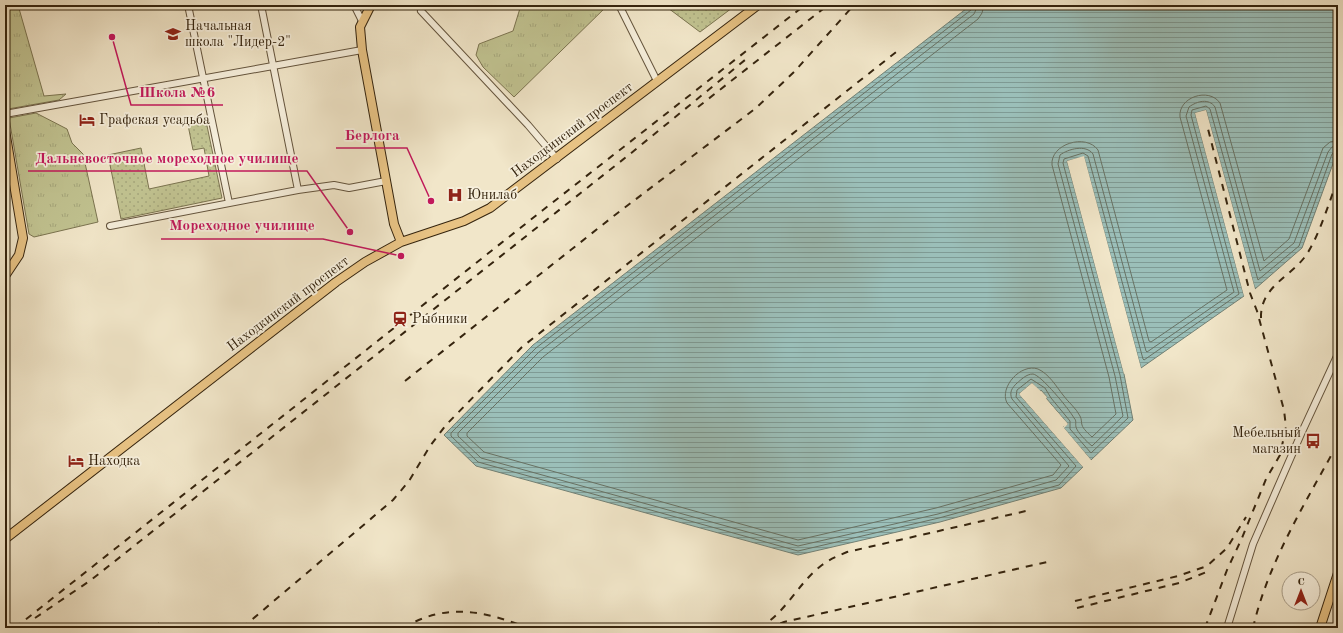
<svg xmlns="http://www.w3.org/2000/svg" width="1343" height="633" font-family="'Old Standard TT',serif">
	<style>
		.grass { fill: url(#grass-tufts); stroke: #7b7450 }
		.park { fill: url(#park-dots); stroke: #7b7450 }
		.water { fill: url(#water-rules); stroke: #728175 }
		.pier { fill: #f1e6c9 }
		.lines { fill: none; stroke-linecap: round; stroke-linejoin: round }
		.shore { stroke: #687264; stroke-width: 1 }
		.minor-casing { stroke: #64543d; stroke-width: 8 }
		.major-casing { stroke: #35240e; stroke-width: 10 }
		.minor { stroke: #f6efdc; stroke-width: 6 }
		.major { stroke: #e8c384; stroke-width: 8 }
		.rail { stroke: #35240e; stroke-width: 2; stroke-dasharray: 7 7; stroke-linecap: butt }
		.labels { text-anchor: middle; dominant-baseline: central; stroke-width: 3.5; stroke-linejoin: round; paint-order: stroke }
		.poi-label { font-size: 14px; fill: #35240e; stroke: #f6efdc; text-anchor: start }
		.street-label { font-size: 14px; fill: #35240e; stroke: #f6efdc }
		.leader { fill: none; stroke: #c2185b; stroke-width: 1.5 }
		.callout-dot { fill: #c2185b; stroke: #f6efdc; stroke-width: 1.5 }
		.callout-label { font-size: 15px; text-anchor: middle; font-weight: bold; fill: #c2185b; stroke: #f6efdc; stroke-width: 3.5; stroke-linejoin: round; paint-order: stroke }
	</style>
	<defs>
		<pattern id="grass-tufts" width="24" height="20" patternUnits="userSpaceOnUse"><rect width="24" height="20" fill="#c1c391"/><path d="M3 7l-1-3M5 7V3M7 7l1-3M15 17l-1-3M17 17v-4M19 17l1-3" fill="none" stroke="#a6a77c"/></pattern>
		<pattern id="park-dots" width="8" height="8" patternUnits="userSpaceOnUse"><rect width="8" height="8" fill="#c1c391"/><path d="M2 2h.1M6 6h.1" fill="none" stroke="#a6a77c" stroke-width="1.8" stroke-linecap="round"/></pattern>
		<pattern id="water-rules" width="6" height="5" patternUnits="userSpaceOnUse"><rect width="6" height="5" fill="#9bbfb9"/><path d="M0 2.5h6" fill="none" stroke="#7f9b95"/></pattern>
	</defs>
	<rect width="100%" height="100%" fill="#f1e6c9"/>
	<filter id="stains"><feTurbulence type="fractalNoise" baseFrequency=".005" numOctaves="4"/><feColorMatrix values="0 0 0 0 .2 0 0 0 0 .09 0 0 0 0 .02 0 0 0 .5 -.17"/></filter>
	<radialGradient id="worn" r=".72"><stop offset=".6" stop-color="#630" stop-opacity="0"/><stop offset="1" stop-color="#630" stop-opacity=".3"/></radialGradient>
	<path class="grass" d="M5 5H18L44 96 66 94 59 100 8 109 5 96Z
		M521 5H608L514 97 483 67 476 55 479 44 513 31Z
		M36 113 67 129 72 143 83 154 98 222 34 237 29 234 9 118Z"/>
	<path class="park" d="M664 5H736L700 32Z
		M206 121 222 198 121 219 108 155 141 148 149 189 209 176 204 148 193 150 188 125Z"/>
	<path class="water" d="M971 5H1338V150L1302 248 1255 289 1206 110 1195 113 1244 296 1141 368 1084 157 1067 161 1124 374 1133 420 1091 460 1063 427 1068 424 1046 398 1047 397 1041 390 1040 392 1032 383 1019 394 1083 467 1061 488 940 522 798 555 476 466 444 435 533 345Z"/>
	<path class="pier" d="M1206 110 1255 289 1253 290 1205 112 1197 114 1246 295 1244 296 1195 113Z
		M1084 156 1141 368 1139 369 1083 159 1069 162 1126 373 1124 374 1067 161Z
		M1032 383 1047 397 1046 399 1068 424 1064 428 1091 460 1090 461 1062 429 1065 424 1044 399V397L1041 393H1039L1032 385 1022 394 1084 466 1083 467 1019 394Z"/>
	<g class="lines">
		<path class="shore" d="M973 5 971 10 536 348 451 433V436L478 462 798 551 939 518 1059 485 1076 466 1016 397 1017 390 1031 379 1045 388 1051 398 1070 421V429L1091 453 1128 418 1120 375 1063 163 1064 159 1083 153 1088 156 1143 359 1144 360 1239 294 1191 115 1192 110 1206 106 1210 109 1258 280 1299 246 1332 154 1338 151
			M978 5 974 14 539 352 458 433V436L481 458 798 546 938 514 1056 480 1069 466 1012 399C1009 392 1012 388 1017 383 1021 380 1026 374 1033 374 1041 375 1069 409 1074 418 1077 421 1075 423 1076 427 1077 432 1087 442 1092 446L1123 416 1115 376 1058 164 1060 155C1068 149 1086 144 1093 154L1146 351 1147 352 1234 292 1186 116 1189 107C1197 101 1209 98 1215 107L1260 271 1294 243 1328 152 1332 147 1338 146
			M984 5 982 13 978 19 543 357 467 433V436L484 452 798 540 936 508 1053 475 1061 465 1007 403C999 387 1021 363 1038 369 1049 374 1056 386 1063 395 1068 402 1076 408 1080 416 1082 420 1081 422 1082 425 1083 429 1089 434 1092 437L1116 414 1109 377 1052 165C1050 144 1086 133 1098 150L1149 341 1151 342 1227 290 1180 117C1178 97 1209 87 1220 103L1264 261 1289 239 1323 148 1330 142 1338 140"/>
		<defs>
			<path id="minor" d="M188 5 229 203
				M261 5 298 190
				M354 5 362 21
				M619 5 657 81
				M421 11 528 125 557 159
				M5 114 362 50
				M110 226 298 190 334 185 349 188 386 181
				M1227 628 1253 544 1301 434 1338 354"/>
			<path id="major" d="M371 5 360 27 362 50 394 224 401 242
				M5 130 23 238 19 255 5 276
				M5 539 336 282 365 262 401 242 464 221 490 208 758 5
				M1320 628 1338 573"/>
		</defs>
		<use href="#minor" class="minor-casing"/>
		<use href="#major" class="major-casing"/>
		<use href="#minor" class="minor"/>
		<use href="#major" class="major"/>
		<path class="rail" d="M698 107 828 5
			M1261 318C1260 288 1288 278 1304 258 1318 240 1329 202 1338 179
			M405 381 615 215 756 108 794 72 854 5
			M1075 601 1178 576 1207 566 1227 548 1246 517
			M1077 608 1179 583 1209 571
			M35 618 91 580 630 154 745 60
			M524 624 539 628
			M15 628 543 210 805 5
			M154 628 163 620
			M242 628 393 500 409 481 430 446 446 425 522 347 900 49
			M403 628C447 602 484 611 528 628
			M759 628C786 613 798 583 822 565 830 559 838 556 847 552L1026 511
			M767 628 784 622 1047 562
			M1205 628 1227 570 1242 538 1266 479 1280 455 1286 427 1284 410 1257 311 1250 293 1208 129
			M1253 628C1268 562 1306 502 1338 443"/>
	</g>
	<defs>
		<symbol id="school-bare" viewBox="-9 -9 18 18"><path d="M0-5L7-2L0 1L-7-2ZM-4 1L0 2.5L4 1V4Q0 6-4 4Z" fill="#8f2418" stroke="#f6efdc" stroke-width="2.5" paint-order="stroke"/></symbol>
		<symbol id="hotel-bare" viewBox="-9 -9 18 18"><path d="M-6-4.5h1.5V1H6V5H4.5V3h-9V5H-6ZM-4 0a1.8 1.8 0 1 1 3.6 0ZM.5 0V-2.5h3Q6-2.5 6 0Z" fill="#8f2418" stroke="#f6efdc" stroke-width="2.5" paint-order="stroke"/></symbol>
		<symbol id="hospital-bare" viewBox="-9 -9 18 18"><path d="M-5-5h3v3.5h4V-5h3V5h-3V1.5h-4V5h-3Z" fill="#8f2418" stroke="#f6efdc" stroke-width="2.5" paint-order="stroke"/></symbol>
		<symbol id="station-bare" viewBox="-9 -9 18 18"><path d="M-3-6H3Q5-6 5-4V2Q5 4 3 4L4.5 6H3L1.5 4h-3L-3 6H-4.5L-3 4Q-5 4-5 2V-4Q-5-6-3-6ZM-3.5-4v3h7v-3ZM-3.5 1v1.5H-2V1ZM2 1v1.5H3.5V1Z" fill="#8f2418" stroke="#f6efdc" stroke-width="2.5" paint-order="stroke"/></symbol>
		<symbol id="bus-bare" viewBox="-9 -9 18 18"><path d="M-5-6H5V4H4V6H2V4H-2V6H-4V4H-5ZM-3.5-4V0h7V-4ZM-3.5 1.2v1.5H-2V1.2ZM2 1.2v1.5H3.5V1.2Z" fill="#8f2418" stroke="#f6efdc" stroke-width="2.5" paint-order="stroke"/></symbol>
	</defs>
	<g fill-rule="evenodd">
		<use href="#school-bare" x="162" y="23" width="22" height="22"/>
		<use href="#hotel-bare" x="76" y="109" width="22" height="22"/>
		<use href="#hospital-bare" x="444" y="184" width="22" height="22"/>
		<use href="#station-bare" x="389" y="308" width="22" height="22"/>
		<use href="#bus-bare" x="1302" y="430" width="22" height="22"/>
		<use href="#hotel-bare" x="65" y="450" width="22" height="22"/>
	</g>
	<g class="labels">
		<g class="poi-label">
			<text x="185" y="26">Начальная<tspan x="185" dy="16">школа "Лидер-2"</tspan></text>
			<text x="99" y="120">Графская усадьба</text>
			<text x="467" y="195">Юнилаб</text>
			<text x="412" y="319">Рыбники</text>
			<text x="1301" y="433" text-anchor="end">Мебельный<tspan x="1301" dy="16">магазин</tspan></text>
			<text x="88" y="461">Находка</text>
		</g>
		<g class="street-label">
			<text transform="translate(572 130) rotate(-37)">Находкинский проспект</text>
			<text transform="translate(288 304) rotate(-37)">Находкинский проспект</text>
		</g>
	</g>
	<path class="leader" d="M112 37L131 105H223M431 201L407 148H336M350 232L307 171H28M401 256L323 239H161"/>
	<g class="callout-dot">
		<circle cx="112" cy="37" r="4"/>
		<circle cx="431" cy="201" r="4"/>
		<circle cx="350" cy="232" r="4"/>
		<circle cx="401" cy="256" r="4"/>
	</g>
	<g class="callout-label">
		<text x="177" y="97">Школа №6</text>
		<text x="372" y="140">Берлога</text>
		<text x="167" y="163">Дальневосточное мореходное училище</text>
		<text x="242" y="230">Мореходное училище</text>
	</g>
	<rect width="1343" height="633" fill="none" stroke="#f1e6c9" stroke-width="20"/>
	<rect x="6" y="6" width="1331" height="621" fill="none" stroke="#35240e" stroke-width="2"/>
	<rect x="10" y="10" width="1323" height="613" fill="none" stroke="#35240e"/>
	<g transform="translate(1301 591)"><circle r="19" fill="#f6efdc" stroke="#a99e8a"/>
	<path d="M0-3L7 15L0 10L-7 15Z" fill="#8f2418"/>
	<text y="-6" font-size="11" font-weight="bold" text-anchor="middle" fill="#35240e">С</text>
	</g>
	<rect width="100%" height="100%" filter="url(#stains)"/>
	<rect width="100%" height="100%" fill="url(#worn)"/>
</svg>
